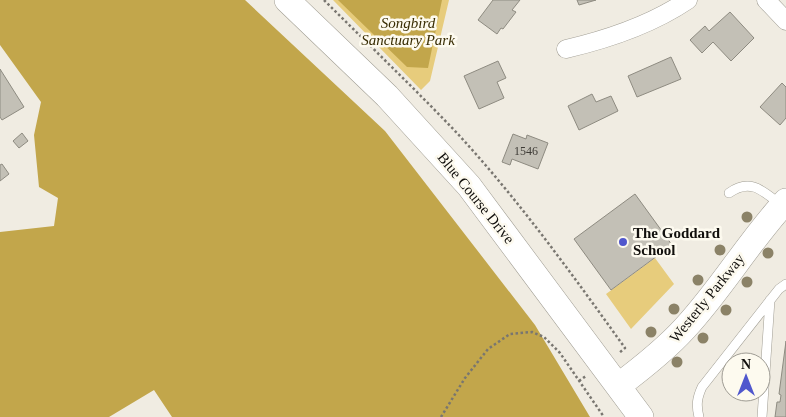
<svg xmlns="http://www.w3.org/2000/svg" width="786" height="417" font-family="'Times New Roman',serif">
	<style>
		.green { fill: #e7cc7c }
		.forest { fill: #c2a64b }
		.building { fill: #c3c0b6; stroke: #8e8b81 }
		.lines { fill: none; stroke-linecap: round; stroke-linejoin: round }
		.lane-casing { stroke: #a09d93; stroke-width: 10 }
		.street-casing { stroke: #a09d93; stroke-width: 19 }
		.secondary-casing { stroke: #a09d93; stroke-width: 26 }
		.path { stroke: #797670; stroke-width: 2.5; stroke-dasharray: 2.5 2.5; stroke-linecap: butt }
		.lane { stroke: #fff; stroke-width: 9 }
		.street { stroke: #fff; stroke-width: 18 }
		.secondary { stroke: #fff; stroke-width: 25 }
		.tree { fill: #8b8267 }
		.poi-dot { fill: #5057cd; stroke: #fdfaef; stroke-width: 2 }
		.labels { text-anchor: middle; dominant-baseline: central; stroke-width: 5; stroke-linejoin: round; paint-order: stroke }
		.number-label { font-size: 12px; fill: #3e3b36 }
		.park-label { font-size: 15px; font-style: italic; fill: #382c03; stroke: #fdfaef }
		.street-label { font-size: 15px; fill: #110f0c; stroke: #fdfaef }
		.poi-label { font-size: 15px; font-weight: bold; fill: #110f0c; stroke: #fdfaef; text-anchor: start }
	</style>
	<rect width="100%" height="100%" fill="#f0ece2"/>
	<path class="green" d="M333 0H449L430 81 421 90Z
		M655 258 674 284 631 329 606 294Z"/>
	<path class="forest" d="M0 0H245L385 131 535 325 590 417H172L154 390 109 417H0V232L54 226 58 198 39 187 34 135 41 102 0 45Z
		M338 0H442L428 68 407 67Z"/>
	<path class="building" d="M493 0H520L512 10 516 12 503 29 501 28 497 34 478 20Z
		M577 0H596L579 5Z
		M730 12 754 38 731 61 713 42 702 53 690 40 705 26 709 31Z
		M671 57 681 79 637 97 628 76Z
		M498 61 506 78 497 82 504 98 479 109 464 76Z
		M0 69 24 107 2 120 0 117Z
		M782 83 786 87V118L780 125 760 107Z
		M592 94 596 102 611 96 618 111 579 130 568 106Z
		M22 133 28 141 19 148 13 141Z
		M513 134 526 139 527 135 548 143 538 169 512 159 510 165 502 162Z
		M2 164 9 174 0 181V165Z
		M635 194 672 245 611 290 574 239Z
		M786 341V417H775L777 402H780L781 395 779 394Z"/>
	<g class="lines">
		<defs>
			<path id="lane" d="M729 193C751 177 764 192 781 205
				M699 417C696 405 697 398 702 387L779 289 786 284
				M762 417 770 300"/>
			<path id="street" d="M766 0 786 21
				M566 49C609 39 651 25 688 0"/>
			<path id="secondary" d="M287 0 387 96 469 186 641 417
				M618 386C642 368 665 350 685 328 722 288 749 241 786 201"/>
		</defs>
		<use href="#lane" class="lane-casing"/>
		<use href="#street" class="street-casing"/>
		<use href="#secondary" class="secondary-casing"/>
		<path class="path" d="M324 0C368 44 413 87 456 132 518 199 572 274 625 348L619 353
			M579 381 586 376
			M441 417 465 378 488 349 510 334 532 332 544 337 560 353 604 417"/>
		<use href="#lane" class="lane"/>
		<use href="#street" class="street"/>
		<use href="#secondary" class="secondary"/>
	</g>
	<g class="tree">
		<circle cx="747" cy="217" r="5.5"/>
		<circle cx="720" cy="250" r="5.5"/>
		<circle cx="768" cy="253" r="5.5"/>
		<circle cx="698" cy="280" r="5.5"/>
		<circle cx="747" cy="282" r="5.5"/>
		<circle cx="674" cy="309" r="5.5"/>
		<circle cx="726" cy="310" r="5.5"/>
		<circle cx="651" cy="332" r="5.5"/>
		<circle cx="703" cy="338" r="5.5"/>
		<circle cx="677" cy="362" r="5.5"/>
	</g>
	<circle class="poi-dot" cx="623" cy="242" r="5"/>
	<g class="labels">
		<g class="number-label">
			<text x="526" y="151">1546</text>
		</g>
		<g class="park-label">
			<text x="408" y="23">Songbird<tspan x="408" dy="17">Sanctuary Park</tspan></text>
		</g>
		<g class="street-label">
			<text transform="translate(476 198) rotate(51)">Blue Course Drive</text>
			<text transform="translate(707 298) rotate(-51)">Westerly Parkway</text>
		</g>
		<g class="poi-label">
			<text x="633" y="233">The Goddard<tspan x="633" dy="17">School</tspan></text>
		</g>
	</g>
	<g transform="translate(746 377)"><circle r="24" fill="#fdfaef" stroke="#9f9c94"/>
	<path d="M0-4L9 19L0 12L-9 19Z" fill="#5057cd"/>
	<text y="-8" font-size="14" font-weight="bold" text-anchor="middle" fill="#110f0c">N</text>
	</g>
</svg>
